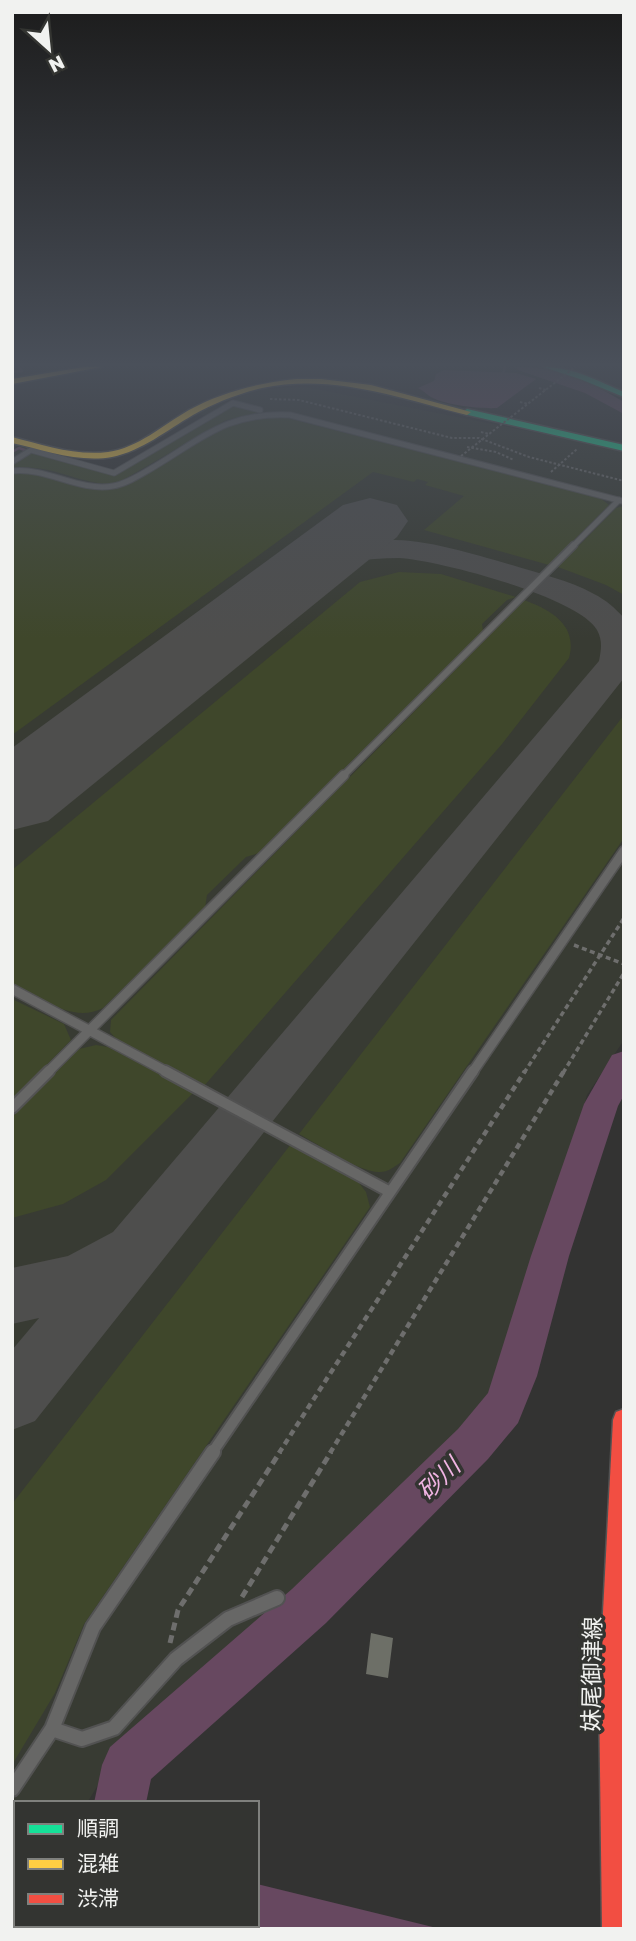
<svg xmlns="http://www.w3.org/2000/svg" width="636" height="1941" font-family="'Golos Text','Noto Sans JP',sans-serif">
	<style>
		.built { fill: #383b33 }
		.green { fill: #3f472b }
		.water { fill: #674860 }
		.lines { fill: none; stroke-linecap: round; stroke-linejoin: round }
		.stream { stroke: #674860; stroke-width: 2.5 }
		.river { fill: #674860; fill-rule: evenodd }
		.taxiway { fill: #4e4e4d; fill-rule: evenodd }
		.runway { fill: #4e4e4d; fill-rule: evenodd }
		.building { fill: #6d6f67 }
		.lane-far4-casing { stroke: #525252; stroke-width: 7 }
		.lane-far3-casing { stroke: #525252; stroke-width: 9 }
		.lane-far2-casing { stroke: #525252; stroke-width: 12 }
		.lane-far1-casing { stroke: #525252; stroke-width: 14 }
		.lane-casing { stroke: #525252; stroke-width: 18 }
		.fast-casing { stroke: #525252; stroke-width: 3 }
		.slow-casing { stroke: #525252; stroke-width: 3 }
		.jam-casing { stroke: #525252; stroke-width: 3 }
		.path-far3 { stroke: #6e6e6d; stroke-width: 2; stroke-dasharray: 2.5 2; stroke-linecap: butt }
		.path-far2 { stroke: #6e6e6d; stroke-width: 3.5; stroke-dasharray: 5 3.5; stroke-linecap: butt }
		.path-far1 { stroke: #6e6e6d; stroke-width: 4.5; stroke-dasharray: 6 4.5; stroke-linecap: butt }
		.path { stroke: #6e6e6d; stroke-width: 5; stroke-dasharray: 8 5; stroke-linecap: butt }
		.lane-far4 { stroke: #676766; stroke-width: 5 }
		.lane-far3 { stroke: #676766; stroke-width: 6 }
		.lane-far2 { stroke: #676766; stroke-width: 9 }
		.lane-far1 { stroke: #676766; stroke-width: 10 }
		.lane { stroke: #676766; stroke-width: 14 }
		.fast { fill: #16e098; fill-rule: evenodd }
		.slow { fill: #ffcf43; fill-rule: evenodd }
		.jam { fill: #f24e42; fill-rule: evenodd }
		.path-bridge { stroke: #6e6e6d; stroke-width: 2; stroke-dasharray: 2.5 2; stroke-linecap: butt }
		.labels { text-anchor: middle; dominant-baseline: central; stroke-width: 7; stroke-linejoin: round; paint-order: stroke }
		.near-street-label { font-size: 23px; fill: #f1f2f0; stroke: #333431 }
		.near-water-label { font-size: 24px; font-style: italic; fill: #f0b4e2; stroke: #333431 }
	</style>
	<rect width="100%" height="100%" fill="#333332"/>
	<path class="built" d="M306 387 624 450V1040L587 1095 539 1263 492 1404 406 1495 120 1749 87 1803H16V1915L12 1921V450L20 446 114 472 205 416 197 413 260 389Z"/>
	<path class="green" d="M234 405 260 412 226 420 116 484C81 486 48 461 12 469V464L31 453 114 475Z
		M283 417 600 498 609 505 549 565 424 530 464 496 425 485 428 482 417 479 414 482 373 472 12 735V474C39 465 68 485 94 489 106 491 117 488 128 485L233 422 245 418Z
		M624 506V595L606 585 558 567 616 508Z
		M399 572 441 574 516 597 507 600 482 624 483 631 259 853 246 857 207 895 205 908 103 1008C72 1024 40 997 12 983V870L360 582Z
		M524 600C551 610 578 625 569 658L502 744 204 1086 120 1043 110 1032 111 1020Z
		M624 715V838L400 1163C394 1167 388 1172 380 1172 360 1173 318 1144 299 1134Z
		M12 999 64 1024 71 1040 12 1100Z
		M96 1045 108 1047 194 1092 106 1180 63 1204 12 1218V1117L79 1049Z
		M291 1144 359 1183 366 1192 370 1207 84 1624 55 1693 12 1765V1504Z"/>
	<path class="water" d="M444 370 516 373 536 379 497 408C480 409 445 405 431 397 427 395 423 390 418 388L434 381 436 374Z
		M257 1884 441 1929H113L115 1925H257Z"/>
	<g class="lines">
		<path class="stream" d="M12 372 22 371 19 367
			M503 374 505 367
			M12 452 19 448 28 451"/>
		<path class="river" d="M516 367C554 366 591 382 624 402V414L585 393 518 370Z
			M624 1051V1095L618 1106 569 1256 537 1376 518 1423 488 1459 326 1623 151 1779 146 1803H94L102 1765 110 1747 292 1589 458 1429 488 1393 531 1256 584 1104 612 1055Z
			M64 1925H120L119 1929H63Z"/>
		<path class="taxiway" d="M379 540C425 538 468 553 512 565 540 574 569 580 594 594 606 600 615 608 624 618V678L35 1421 12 1430V1350L39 1318 12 1324V1268L68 1256 113 1232 599 661C601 650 603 641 597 630 579 597 437 560 399 558 383 558 366 559 351 562 335 565 324 570 309 567L304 560 309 553 318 551Z"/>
		<path class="runway" d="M370 498 397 505 408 521 397 537 48 821 12 830V748L343 505Z"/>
	</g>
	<path class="building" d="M371 1633 393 1638 388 1678 366 1674Z"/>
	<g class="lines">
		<defs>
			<path id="lane-far4" d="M12 462 31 450 114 473 233 403 260 410
				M12 471C47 467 79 492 113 486 126 484 140 475 152 468 203 438 227 412 290 415L622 501
				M572 547 619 500"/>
			<path id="lane-far3" d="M342 777 574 545"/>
			<path id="lane-far2" d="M12 989 169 1073
				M47 1073 344 775
				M472 1073 624 851"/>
			<path id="lane-far1" d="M165 1071 390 1192
				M12 1108 49 1071
				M212 1453 473 1071"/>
			<path id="lane" d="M52 1729 82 1739 114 1728 176 1659 228 1619 277 1598
				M12 1789 52 1729 93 1627 213 1452"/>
			<path id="fast" d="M543 367C571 366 598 381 624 392V397L580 379Z
				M467 409 624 445V451L464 414 463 412Z"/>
			<path id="slow" d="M84 367H101L12 384V379Z
				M296 379H321L371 385 471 412 467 415C400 398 332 373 262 388 238 394 214 403 193 415 167 430 142 451 112 457 79 463 44 450 12 443V437C43 445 75 456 108 452 138 448 163 425 189 410 222 392 258 383 296 379Z"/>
			<path id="jam" d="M624 1409V1929H602L599 1689 613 1420 616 1412Z"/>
		</defs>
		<use href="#lane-far4" class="lane-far4-casing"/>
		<use href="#lane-far3" class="lane-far3-casing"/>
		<use href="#lane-far2" class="lane-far2-casing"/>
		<use href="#lane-far1" class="lane-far1-casing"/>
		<use href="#lane" class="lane-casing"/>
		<use href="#fast" class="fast-casing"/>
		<use href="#slow" class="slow-casing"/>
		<use href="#jam" class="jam-casing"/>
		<path class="path-far3" d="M539 388 546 390
			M270 399 299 400 452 438H479L529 457 624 481
			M520 402 528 404
			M481 432 489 434
			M467 447 496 452 514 460
			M551 472 577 449"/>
		<path class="path-far2" d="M574 945 624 964
			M524 1073 624 918
			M563 1073 624 973"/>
		<path class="path-far1" d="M279 1453 525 1071
			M330 1453 564 1071"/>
		<path class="path" d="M242 1597 331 1452
			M170 1643 178 1610 280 1452"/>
		<use href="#lane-far4" class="lane-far4"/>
		<use href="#lane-far3" class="lane-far3"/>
		<use href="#lane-far2" class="lane-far2"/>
		<use href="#lane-far1" class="lane-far1"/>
		<use href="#lane" class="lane"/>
		<use href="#fast" class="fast"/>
		<use href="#slow" class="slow"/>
		<use href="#jam" class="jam"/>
		<path class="path-bridge" d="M461 456 575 367"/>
	</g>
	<linearGradient id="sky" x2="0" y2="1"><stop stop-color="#1c1c1c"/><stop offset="0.57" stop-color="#4a505a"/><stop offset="1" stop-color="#4a505a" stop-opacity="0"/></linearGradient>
	<rect width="636" height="639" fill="url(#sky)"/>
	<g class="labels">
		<g class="near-street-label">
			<text transform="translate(591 1674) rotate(-89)">妹尾御津線</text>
		</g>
		<g class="near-water-label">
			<text transform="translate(438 1478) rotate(-44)">砂川</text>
		</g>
	</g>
	<rect width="636" height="1941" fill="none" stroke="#f1f2f0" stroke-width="28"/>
	<rect x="14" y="1801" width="245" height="126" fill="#333431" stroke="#7f807d" stroke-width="2"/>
	<rect x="28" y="1824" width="35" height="10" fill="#16e098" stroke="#7f807d" stroke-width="2"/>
	<text x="77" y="1836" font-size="21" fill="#f1f2f0">順調</text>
	<rect x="28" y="1859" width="35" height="10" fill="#ffcf43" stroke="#7f807d" stroke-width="2"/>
	<text x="77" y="1871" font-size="21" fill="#f1f2f0">混雑</text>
	<rect x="28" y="1894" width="35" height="10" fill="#f24e42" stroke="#7f807d" stroke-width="2"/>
	<text x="77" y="1906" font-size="21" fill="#f1f2f0">渋滞</text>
	<g transform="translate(49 49) rotate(153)" stroke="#333431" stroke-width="5" paint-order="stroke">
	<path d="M0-5L12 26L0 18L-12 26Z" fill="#f1f2f0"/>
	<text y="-10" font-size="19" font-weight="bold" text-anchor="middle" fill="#f1f2f0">N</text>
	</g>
</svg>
